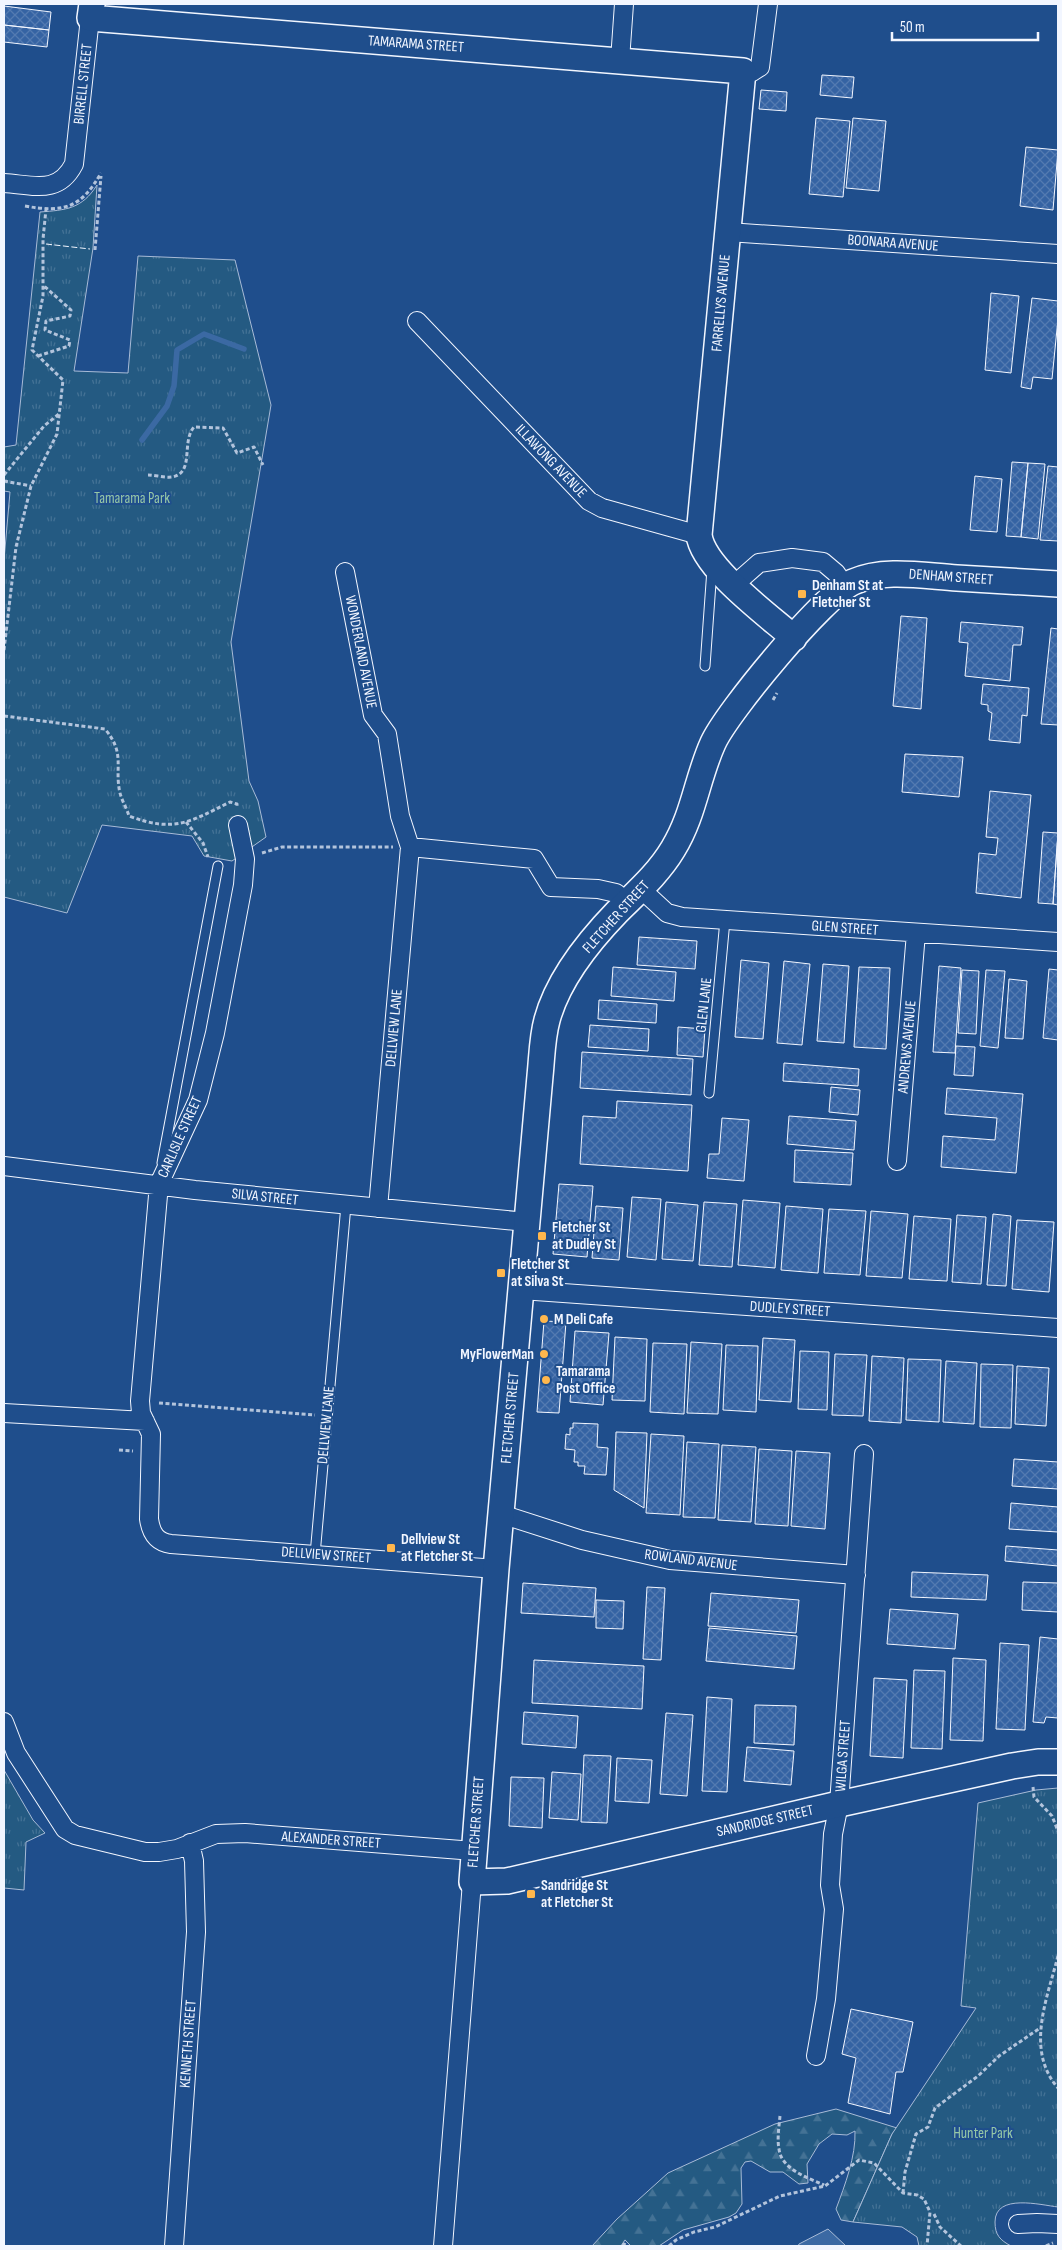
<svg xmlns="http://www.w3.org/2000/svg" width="1062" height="2250" font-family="'Sofia Sans Condensed',sans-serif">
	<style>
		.forest { fill: url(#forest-firs); stroke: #a8bbd7 }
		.park { fill: url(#park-tufts); stroke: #a8bbd7 }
		.water { fill: #3b69a3; stroke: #a8bbd7 }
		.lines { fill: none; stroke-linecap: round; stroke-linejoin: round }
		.stream { stroke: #3b69a3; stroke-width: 5.5 }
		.building { fill: url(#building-cross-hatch); stroke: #f2f6ff }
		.lane-casing { stroke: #f2f6ff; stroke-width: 11 }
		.street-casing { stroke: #f2f6ff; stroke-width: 20 }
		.secondary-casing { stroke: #f2f6ff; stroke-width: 28 }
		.path { stroke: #b3c4dc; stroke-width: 3; stroke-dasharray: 4 2.5; stroke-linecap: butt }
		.lane { stroke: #1f4e8c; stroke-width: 9 }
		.street { stroke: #1f4e8c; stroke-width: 18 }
		.secondary { stroke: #1f4e8c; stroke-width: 25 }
		.fence { stroke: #f2f6ff; stroke-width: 1; stroke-dasharray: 6 2.5; stroke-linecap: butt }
		.poi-dot { fill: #ffb74d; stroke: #1f4e8c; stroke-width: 2 }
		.labels { text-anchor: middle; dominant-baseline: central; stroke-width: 4; stroke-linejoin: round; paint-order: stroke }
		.street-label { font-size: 15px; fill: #f2f6ff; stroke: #1f4e8c }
		.park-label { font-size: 15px; fill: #97c8a6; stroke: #1f4e8c }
		.poi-label { font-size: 15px; font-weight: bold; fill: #f2f6ff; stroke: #1f4e8c; text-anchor: start }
	</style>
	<defs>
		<pattern id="forest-firs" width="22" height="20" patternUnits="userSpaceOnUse" patternTransform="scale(1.25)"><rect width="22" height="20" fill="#245a82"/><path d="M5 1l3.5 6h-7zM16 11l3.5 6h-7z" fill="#447295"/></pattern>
		<pattern id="park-tufts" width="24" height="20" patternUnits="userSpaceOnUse" patternTransform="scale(1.25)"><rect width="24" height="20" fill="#245a82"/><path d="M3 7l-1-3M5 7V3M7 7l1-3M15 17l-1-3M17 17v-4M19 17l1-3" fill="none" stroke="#447295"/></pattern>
		<pattern id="building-cross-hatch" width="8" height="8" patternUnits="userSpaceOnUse" patternTransform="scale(1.25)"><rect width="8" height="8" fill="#3563a3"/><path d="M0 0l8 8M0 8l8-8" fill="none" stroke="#537ab1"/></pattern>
	</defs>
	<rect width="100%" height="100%" fill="#1f4e8c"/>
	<path class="forest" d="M836 2109 897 2128 892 2134 853 2222 841 2220 836 2209C845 2185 856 2156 855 2131L847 2135 832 2134 819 2144 807 2164 808 2183 799 2184 783 2172H770L751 2161 745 2162 741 2168 742 2204 736 2213 729 2217 683 2230 659 2246H631L625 2240 621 2246H592L617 2219 668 2173 775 2124Z"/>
	<path class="park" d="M97 185 93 248 74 371 128 373 138 256 235 260 271 405 231 642 249 781 258 801 266 837 232 861 204 856 192 836 102 825 67 913 4 897V560L10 492 4 491V447L16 445 40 212C66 210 82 209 97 185Z
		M4 1770 33 1820 45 1833 26 1842 24 1890 4 1888Z
		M1058 1788V2207C1041 2205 995 2193 995 2222 995 2235 1000 2240 1011 2246H919L917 2237 902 2227 853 2222 892 2134 976 2008 961 2006 978 1803 1036 1790Z"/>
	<path class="water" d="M828 2229 846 2246H798L799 2244Z"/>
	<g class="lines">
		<path class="stream" d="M142 440 167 406 174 386 177 350 204 334 244 349"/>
	</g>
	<path class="building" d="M4 6 51 12 49 30 4 25Z
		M4 25 49 30 47 47 4 42Z
		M822 75 854 77 852 98 820 95Z
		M761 90 787 92 786 111 759 109Z
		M816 118 850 121 843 197 809 194Z
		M853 118 886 121 879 191 846 188Z
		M1026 147 1058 150 1053 210 1020 206Z
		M991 293 1019 296 1011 373 985 370Z
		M1032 298 1058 301V319L1052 379 1033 377 1031 389 1021 387Z
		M1012 462 1028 463 1021 537 1006 536Z
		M1028 463 1045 464 1038 539 1021 537Z
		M1048 466 1058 467V541L1040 540Z
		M975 476 1002 479 997 532 970 530Z
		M901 616 927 618 921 709 893 706Z
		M961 622 1023 627 1021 645H1013L1010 681 965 676 968 643 959 642Z
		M1051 628 1058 629V725L1041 724Z
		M983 684 1029 688 1027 716 1022 715 1020 743 989 740 992 713 988 711V705L981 704Z
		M905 754 963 757 959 797 902 792Z
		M990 791 1031 795 1021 898 976 893 979 853 996 855 998 838 986 837Z
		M1043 832 1058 833 1053 904 1038 903Z
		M1058 833V905L1053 904Z
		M639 937 697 941 695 969 637 965Z
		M741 960 769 963 763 1039 735 1037Z
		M784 961 810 964 802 1045 777 1043Z
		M823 964 849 966 844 1043 817 1041Z
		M939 966 961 968 955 1053 933 1052Z
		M613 967 676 972 674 1001 611 996Z
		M859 967 890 968 886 1049 854 1047Z
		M1049 969 1058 970V1040L1043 1038Z
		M962 970 979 971 976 1034 958 1033Z
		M986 970 1005 971 998 1048 980 1046Z
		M1009 979 1027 981 1023 1039 1005 1038Z
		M599 1000 657 1004 656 1023 598 1019Z
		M590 1025 649 1029 648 1051 588 1047Z
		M678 1027 705 1029 703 1057 677 1055Z
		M956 1046 975 1047 973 1076 954 1075Z
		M582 1052 693 1059 691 1095 580 1088Z
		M784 1063 859 1069 858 1086 783 1081Z
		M831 1087 860 1090 858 1115 829 1112Z
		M947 1088 1023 1094 1016 1173 941 1167 943 1136 995 1140 997 1118 945 1114Z
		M617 1101 692 1105 688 1171 580 1164 583 1116 616 1118Z
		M789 1116 856 1121 854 1150 787 1144Z
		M722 1118 749 1120 744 1181 707 1178 709 1154H719Z
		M795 1150 853 1153 851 1185 794 1182Z
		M559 1184 593 1186 587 1257 553 1254Z
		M632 1197 661 1199 656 1260 627 1257Z
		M743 1200 780 1203 775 1268 738 1265Z
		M666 1202 698 1205 693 1261 662 1259Z
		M704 1202 737 1204 732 1267 699 1265Z
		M596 1206 623 1208 619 1260 592 1258Z
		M786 1206 823 1209 818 1273 781 1270Z
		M829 1209 866 1211 860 1275 824 1273Z
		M871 1211 908 1214 902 1278 866 1276Z
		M993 1214 1011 1216 1006 1286 987 1285Z
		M957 1215 986 1217 981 1284 952 1282Z
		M914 1216 951 1219 947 1281 909 1279Z
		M1017 1220 1054 1222 1049 1292 1012 1289Z
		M544 1321 566 1322 559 1413 537 1412Z
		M575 1331 609 1333 603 1405 570 1402Z
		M615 1337 647 1339 645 1401 612 1400Z
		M763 1338 795 1340 791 1402 759 1400Z
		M691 1342 722 1344 718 1414 687 1413Z
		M653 1343 687 1344 684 1414 650 1412Z
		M726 1345 758 1346 756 1412 723 1410Z
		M800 1351 829 1352 827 1410 798 1409Z
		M835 1354 867 1355 863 1416 832 1415Z
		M872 1356 904 1358 901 1423 869 1421Z
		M908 1359 941 1360 939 1422 906 1420Z
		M946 1361 977 1363 974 1424 943 1422Z
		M981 1364 1013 1365 1011 1428 980 1427Z
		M1017 1366 1049 1368 1046 1426 1015 1424Z
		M573 1423 598 1424 597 1447 608 1448 606 1475 584 1474 585 1466H578V1462H574L575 1450 565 1449 566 1434 570 1435V1428H573Z
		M616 1432 647 1433 644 1508 614 1490Z
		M651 1434 684 1436 680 1515 646 1513Z
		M687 1442 719 1444 715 1518 683 1517Z
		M722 1445 756 1447 751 1522 718 1520Z
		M759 1449 792 1451 788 1526 755 1524Z
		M796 1451 830 1453 825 1529 791 1526Z
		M1014 1459 1058 1462V1489L1012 1486Z
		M1011 1503 1058 1507V1532L1009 1529Z
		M1006 1546 1058 1550V1566L1005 1561Z
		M912 1572 988 1575 986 1600 911 1597Z
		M1023 1582 1058 1583V1612L1022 1610Z
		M523 1583 596 1588 594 1617 521 1613Z
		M647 1587 665 1588 661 1660 643 1659Z
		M711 1593 799 1600 796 1633 708 1626Z
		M596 1600 624 1601 623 1629 596 1628Z
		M890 1609 958 1614 955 1649 887 1644Z
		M709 1628 797 1636 794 1669 706 1661Z
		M1040 1637 1058 1639V1718L1046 1717 1044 1723 1033 1722Z
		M1000 1643 1029 1645 1025 1730 996 1729Z
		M953 1658 986 1660 983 1741 950 1740Z
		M534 1660 644 1666 642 1709 532 1703Z
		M914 1670 945 1671 942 1749 911 1748Z
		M874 1678 907 1680 903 1758 870 1756Z
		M707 1697 732 1699 727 1792 702 1791Z
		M755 1705 796 1706 794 1745 754 1743Z
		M524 1712 578 1716 576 1748 522 1744Z
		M666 1713 693 1715 687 1796 660 1794Z
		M747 1747 794 1751 791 1785 744 1781Z
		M584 1755 611 1756 607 1823 581 1822Z
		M617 1758 652 1760 649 1803 615 1801Z
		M552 1772 581 1774 578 1820 549 1818Z
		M511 1777 544 1778 542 1828 509 1826Z
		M851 2009 913 2022 903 2072H896L890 2114 848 2103 856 2058 842 2054Z"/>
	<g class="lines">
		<defs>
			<path id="lane" d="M705 666 712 569
				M709 1093 725 920
				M162 1163 218 866
				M315 1555 346 1205"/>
			<path id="street" d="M620 60 624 4
				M743 71 752 72 760 67 768 4
				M4 183C34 185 58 195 74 164L90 18
				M728 232 1058 254
				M417 321 589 501 602 508 699 535
				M345 572 373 715 387 734 400 816 410 847 378 1208
				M734 585 759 563 792 558 823 562 836 573 845 586
				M238 825 245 859 243 885 215 1033 198 1100 159 1184 140 1401 141 1413 151 1434 149 1519C151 1533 156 1542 171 1544L496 1569
				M410 847 534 859 551 887 598 889 616 893 627 902
				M641 889 667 913 682 917 1058 942
				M897 1161 916 933
				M4 1166 195 1190 527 1222
				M521 1290 1058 1328
				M4 1413 145 1421
				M501 1514 582 1540 670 1560 856 1575
				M4 1722 16 1753 65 1829 75 1835 145 1852H159L177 1849 216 1834 245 1833 474 1851
				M816 2056 826 1999 834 1909 830 1885 833 1834 839 1804 864 1454
				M1018 2224 1037 2223 1058 2224
				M174 2246 196 1932 194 1861 190 1843
				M443 2246 472 1882"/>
			<path id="secondary" d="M92 4 90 18 743 71 699 535C703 568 768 615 794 638
				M1058 584C1025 582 991 580 957 578 924 576 884 568 853 582 823 596 727 712 713 743 697 778 694 815 673 849 658 874 637 892 617 912 588 942 558 979 547 1020 542 1038 542 1057 540 1076L496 1569 472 1882 507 1881 839 1804 1012 1766 1038 1762H1058"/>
		</defs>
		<use href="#lane" class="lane-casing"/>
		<use href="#street" class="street-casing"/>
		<use href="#secondary" class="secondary-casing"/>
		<path class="path" d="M25 206C64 213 81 208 101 173
			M95 250 101 176
			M38 356 69 346 70 340 45 330 46 321 70 316 71 310 43 285
			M4 475 44 426 59 414
			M148 475C155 475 165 478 172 477 195 473 181 442 194 427L223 428 237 453 254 447 263 465
			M4 481 31 486
			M4 650 16 547 31 486 57 434 63 380 32 350 43 296V239L46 209
			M773 700 777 693
			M4 716 105 729C126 754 114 767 120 793 122 801 127 809 129 816 174 833 190 822 230 802L237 804V808
			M186 822 203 843 208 857
			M262 853 282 847H393
			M159 1403 315 1415
			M119 1450 133 1451
			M1033 1787 1034 1797 1052 1816 1058 1831
			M1058 1956C1047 1999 1025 2050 1058 2088
			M780 2116C779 2127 777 2139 779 2149 781 2169 808 2178 824 2185
			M903 2193 905 2172 916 2134 928 2127 935 2108 978 2076 999 2056 1040 2028
			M934 2214 940 2227 961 2246
			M623 2246 624 2244 628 2246
			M669 2246 676 2240 694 2232 715 2227 780 2196 825 2186 859 2160 874 2163 903 2193 917 2195 924 2199 930 2212 927 2246
			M1046 2246 1053 2243"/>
		<use href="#lane" class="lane"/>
		<use href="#street" class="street"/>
		<use href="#secondary" class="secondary"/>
		<path class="fence" d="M46 244 90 249"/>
	</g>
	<g class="poi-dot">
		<rect x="797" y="589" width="10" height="10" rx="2.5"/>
		<rect x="537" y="1231" width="10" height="10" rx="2.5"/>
		<rect x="496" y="1268" width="10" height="10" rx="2.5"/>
		<circle cx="544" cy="1319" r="5"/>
		<circle cx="544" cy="1354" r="5"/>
		<circle cx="546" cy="1380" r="5"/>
		<rect x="386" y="1543" width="10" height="10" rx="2.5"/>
		<rect x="526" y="1889" width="10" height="10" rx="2.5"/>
	</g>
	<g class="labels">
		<g class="street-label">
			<text transform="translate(416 44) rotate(4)">TAMARAMA STREET</text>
			<text transform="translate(83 84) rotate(-84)">BIRRELL STREET</text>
			<text transform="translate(893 243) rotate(4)">BOONARA AVENUE</text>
			<text transform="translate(721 303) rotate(-85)">FARRELLYS AVENUE</text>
			<text transform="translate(551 461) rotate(46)">ILLAWONG AVENUE</text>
			<text transform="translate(951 577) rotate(4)">DENHAM STREET</text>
			<text transform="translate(361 652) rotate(79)">WONDERLAND AVENUE</text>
			<text transform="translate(616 917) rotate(-48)">FLETCHER STREET</text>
			<text transform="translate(845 928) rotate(4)">GLEN STREET</text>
			<text transform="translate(704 1005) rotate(-84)">GLEN LANE</text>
			<text transform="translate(394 1028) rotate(-85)">DELLVIEW LANE</text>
			<text transform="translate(907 1047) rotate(-85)">ANDREWS AVENUE</text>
			<text transform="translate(180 1137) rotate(-66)">CARLISLE STREET</text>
			<text transform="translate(265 1197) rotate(6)">SILVA STREET</text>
			<text transform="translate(790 1309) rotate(4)">DUDLEY STREET</text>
			<text transform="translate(510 1418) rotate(-85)">FLETCHER STREET</text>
			<text transform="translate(326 1425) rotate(-85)">DELLVIEW LANE</text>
			<text transform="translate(326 1555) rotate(4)">DELLVIEW STREET</text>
			<text transform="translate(691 1560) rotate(7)">ROWLAND AVENUE</text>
			<text transform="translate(843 1756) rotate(-86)">WILGA STREET</text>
			<text transform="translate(765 1821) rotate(-13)">SANDRIDGE STREET</text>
			<text transform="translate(476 1822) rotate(-86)">FLETCHER STREET</text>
			<text transform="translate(331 1840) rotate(4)">ALEXANDER STREET</text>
			<text transform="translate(188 2044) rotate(-86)">KENNETH STREET</text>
		</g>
		<g class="park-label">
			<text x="132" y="498">Tamarama Park</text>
			<text x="983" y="2133">Hunter Park</text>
		</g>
		<g class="poi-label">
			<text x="812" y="585">Denham St at<tspan x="812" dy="17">Fletcher St</tspan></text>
			<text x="552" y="1227">Fletcher St<tspan x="552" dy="17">at Dudley St</tspan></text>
			<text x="511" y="1264">Fletcher St<tspan x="511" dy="17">at Silva St</tspan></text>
			<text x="554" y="1319">M Deli Cafe</text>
			<text x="534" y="1354" text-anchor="end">MyFlowerMan</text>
			<text x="556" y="1371">Tamarama<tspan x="556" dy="17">Post Office</tspan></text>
			<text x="401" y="1539">Dellview St<tspan x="401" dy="17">at Fletcher St</tspan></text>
			<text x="541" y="1885">Sandridge St<tspan x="541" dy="17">at Fletcher St</tspan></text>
		</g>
	</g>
	<rect width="1062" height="2250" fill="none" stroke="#f2f6ff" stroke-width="10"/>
	<path d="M892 32v8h146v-8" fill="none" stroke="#f2f6ff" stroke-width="2.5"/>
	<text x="900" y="32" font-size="15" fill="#f2f6ff" stroke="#1f4e8c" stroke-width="4" paint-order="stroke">50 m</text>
</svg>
